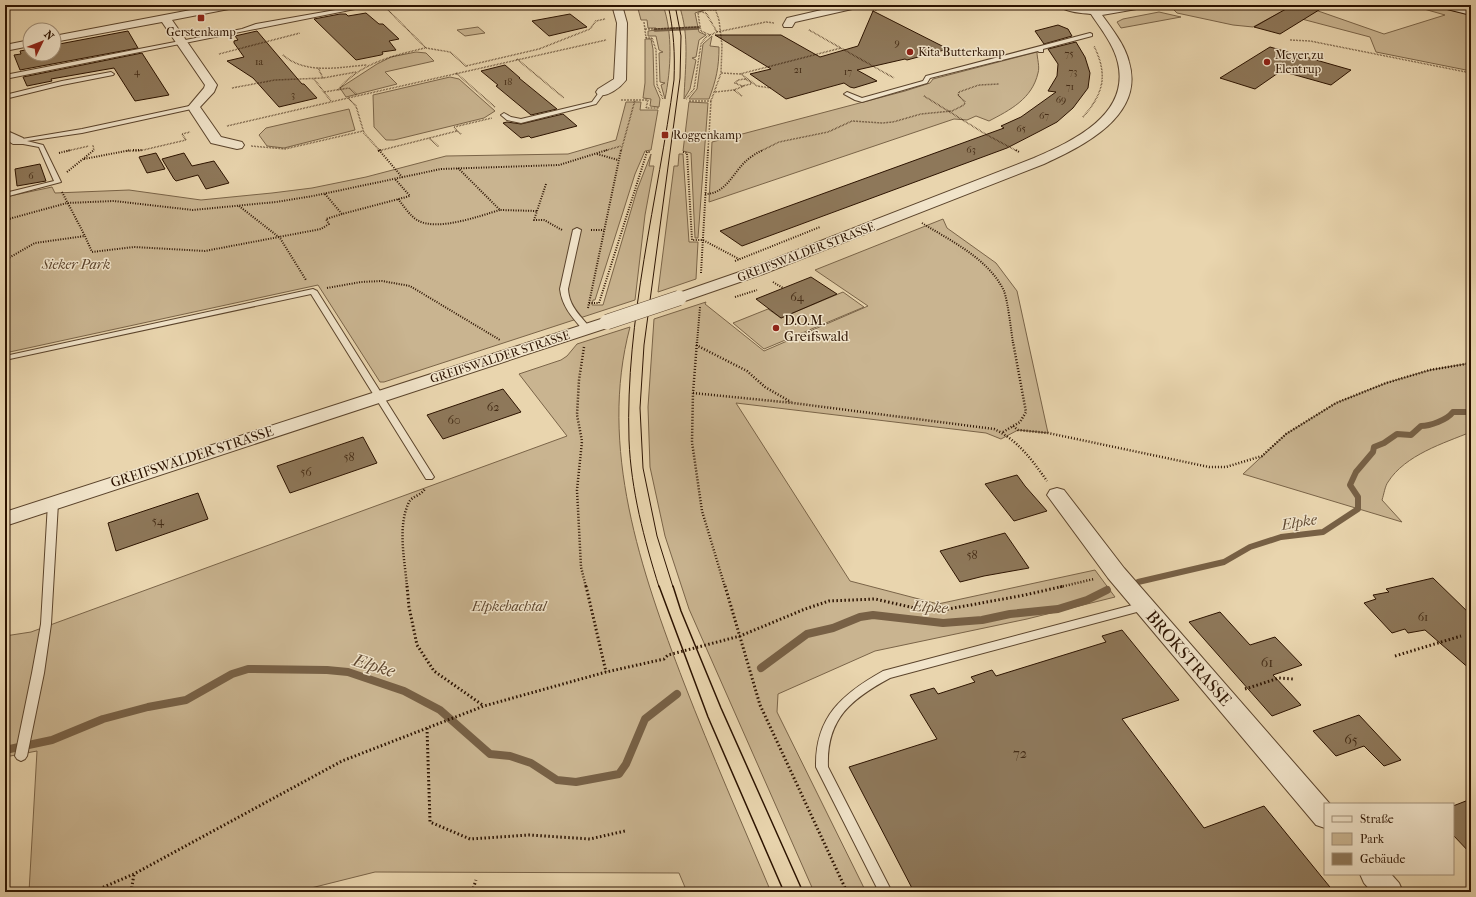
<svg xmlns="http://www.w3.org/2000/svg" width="1476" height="897" font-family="'IM FELL French Canon',serif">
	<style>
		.green { fill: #c9b490; stroke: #7a6448 }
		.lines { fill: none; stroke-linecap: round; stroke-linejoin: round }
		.stream-far2 { stroke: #776045; stroke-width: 3.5 }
		.stream-far1 { stroke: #776045; stroke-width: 6 }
		.stream { stroke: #776045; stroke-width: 8 }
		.building { fill: #8e785a; stroke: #2c1300 }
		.lane-casing { stroke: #5b442c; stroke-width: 2 }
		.street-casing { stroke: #5b442c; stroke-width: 2 }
		.secondary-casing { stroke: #2c1300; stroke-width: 2 }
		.path-far3 { stroke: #2c1300; stroke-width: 1.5; stroke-dasharray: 0.5 1; stroke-linecap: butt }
		.path-far2 { stroke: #2c1300; stroke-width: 2; stroke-dasharray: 1 1.5; stroke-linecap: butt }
		.path-far1 { stroke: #2c1300; stroke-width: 2.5; stroke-dasharray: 1 2; stroke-linecap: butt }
		.path { stroke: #2c1300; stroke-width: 3; stroke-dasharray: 1.5 2.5; stroke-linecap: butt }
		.lane { fill: #f1e4ca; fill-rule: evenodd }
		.street { fill: #f1e4ca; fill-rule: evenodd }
		.secondary { fill: #f1e4ca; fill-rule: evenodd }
		.tram-far1 { stroke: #2c1300; stroke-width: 1 }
		.tram { stroke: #2c1300; stroke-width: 1.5 }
		.street-bridge-casing { stroke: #5b442c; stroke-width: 16; stroke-linecap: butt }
		.path-bridge { stroke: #2c1300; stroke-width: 1.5; stroke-dasharray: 0.5 1; stroke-linecap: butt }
		.street-bridge { stroke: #f1e4ca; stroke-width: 15 }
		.poi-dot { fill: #8f2418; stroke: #f1e4ca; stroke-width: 1.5 }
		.labels { text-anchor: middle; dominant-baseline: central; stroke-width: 3; stroke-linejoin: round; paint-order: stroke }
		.far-number-label { font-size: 10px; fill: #442c16 }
		.far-poi-label { font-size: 12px; fill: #2c1300; stroke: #f1e4ca; text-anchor: start }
		.far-street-label { font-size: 12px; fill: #2c1300; stroke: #f1e4ca }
		.number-label { font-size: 12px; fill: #442c16 }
		.park-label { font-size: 14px; font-style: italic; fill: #5b432b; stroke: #f1e4ca }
		.poi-label { font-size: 14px; fill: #2c1300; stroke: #f1e4ca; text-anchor: start }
		.street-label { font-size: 14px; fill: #2c1300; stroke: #f1e4ca }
		.near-number-label { font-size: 14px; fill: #442c16 }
		.water-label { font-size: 15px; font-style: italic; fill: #5e462e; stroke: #f1e4ca }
		.near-street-label { font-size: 17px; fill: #2c1300; stroke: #f1e4ca }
		.near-water-label { font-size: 18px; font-style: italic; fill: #5e462e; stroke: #f1e4ca }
	</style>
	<rect width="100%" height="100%" fill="#e9d5ae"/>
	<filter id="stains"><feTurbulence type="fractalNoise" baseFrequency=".005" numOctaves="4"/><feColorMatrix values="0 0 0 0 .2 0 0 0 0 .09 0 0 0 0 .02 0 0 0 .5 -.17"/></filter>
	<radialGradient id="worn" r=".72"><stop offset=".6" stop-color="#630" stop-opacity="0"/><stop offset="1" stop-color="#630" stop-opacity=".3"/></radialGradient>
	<path class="green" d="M637 5H663C673 34 671 69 665 99L661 85 665 83 660 82 659 53 663 52 659 50 656 36H648V31L656 30V28H648L647 20H641Z
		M679 5H710L711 9 704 10 695 13 699 32 706 35 699 40 696 57 692 58 696 60 690 89 684 99C685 68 690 35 679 5Z
		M1189 5H1301L1384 34 1445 15 1410 5H1429L1471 15V71L1376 52 1370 37 1279 13 1253 27 1233 25 1177 13 1172 8Z
		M1159 12 1181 17 1121 28 1117 22 1123 19Z
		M478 27 485 33 465 36 457 30Z
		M712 36 710 46 719 47C719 68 716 80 709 99H689L697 89 703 44Z
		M645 39H651L653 49 654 85 660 99 659 107 650 106 651 99 643 98 645 83Z
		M416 52 426 53 434 61 385 72 397 84 346 97 340 88 377 64 391 57Z
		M1037 52C1037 58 1040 67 1038 73 1032 99 1010 110 989 121L976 116 967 120 954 119 709 202 712 142 905 91 930 83 933 79Z
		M450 77 459 79 495 111 484 118 394 140H386L374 127 373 95Z
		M626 102H641L640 110H658L651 150 645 151 635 174 595 300H593L592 305H603L637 190 651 154 649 166H654L645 215 635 300 384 382H380L318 285 5 353V197L52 187 55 193 129 190 201 200 272 193 312 188 366 177 446 156 568 154 616 140Z
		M689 102 708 103 698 238H695L691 153 683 151Z
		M349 109 355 130 284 148 267 146 259 135 266 128Z
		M679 154H683L689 242H698L696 279 658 292 674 166H678Z
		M943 219 947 228 996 263 1017 291 1048 433 1018 430 1001 439 986 433 736 403 850 581 938 604 1095 570 1115 597 1027 619 875 651 778 694 777 712 866 892H814L689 609 665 536 650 467 648 407 654 319 706 302 705 304 764 351 868 306 815 270Z
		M843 292 864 307 764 349 733 323 768 309 781 318Z
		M630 327C598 447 641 571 684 683 711 753 742 823 771 892H687L679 873 375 872 295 892H29L37 751 5 757V636L31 632 567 436 519 374 561 360 567 356 577 344Z
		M1471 363V432C1444 443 1405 455 1388 482 1385 486 1384 494 1382 500L1402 522 1243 474 1286 434 1336 403 1386 383 1430 370Z"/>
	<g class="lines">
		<path class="stream-far2" d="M655 30 698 28"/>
		<path class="stream-far1" d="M1138 582 1224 562 1250 547 1281 537 1323 532 1358 509V497L1350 485 1356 472 1373 452 1374 447 1384 443 1397 434 1411 435 1421 426C1430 426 1447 420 1453 412H1471"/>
		<path class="stream" d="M761 668 807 634 833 628 860 617 873 615 943 623 982 620 1010 614 1058 609 1087 600 1107 590
			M5 750 52 740 103 719 148 707 186 700 232 674 248 669 327 670 348 672 404 691 440 710 490 754 510 756 531 763 557 780 576 782 619 774 626 764 645 719 677 694"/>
	</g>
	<path class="building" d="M1293 5H1327L1280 34 1254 27Z
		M873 11 948 49 907 60 905 59 857 70 877 81 854 88 850 87 844 83 786 99 750 74 771 69 715 35H781L820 57 858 46Z
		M366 13 379 24H383L399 39 389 41 396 50 382 52 383 54 381 55 356 60 314 19 340 14H346L348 16Z
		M570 14 587 27 549 36 532 21Z
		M1058 25 1068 29 1072 36 1044 44 1035 31Z
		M128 31 138 48 20 70 14 55 21 54 20 51 30 49V54H54V45Z
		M257 31 302 84H304L317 98 279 107 253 78 227 61 244 57 234 43V41L238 40 235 36Z
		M1076 42 1085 57 1090 73 1088 88 1073 108 1057 122 1040 131 1007 148 742 246 720 231 1004 128 1001 126 1021 117 1056 92 1048 91 1057 76 1058 64 1048 49Z
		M1270 47 1323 62 1351 70 1331 85 1281 71 1255 89 1220 78Z
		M142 53 169 95 135 101 114 68 51 79 52 81 27 86 23 77Z
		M505 65 520 78H519L557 109 531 115 496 86 498 85 481 71Z
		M563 114 577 126 531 138 529 136 521 138 503 123 507 122 521 124Z
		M156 153 165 169 147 173 139 157Z
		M184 153 192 166 214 161 229 183 206 189 198 175 176 181 174 179 162 159Z
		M40 164 46 181 17 186 15 169Z
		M811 277 837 294 781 318 756 299Z
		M503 389 521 412 443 439 427 415Z
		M363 437 377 463 290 493 277 466Z
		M1017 475 1025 486 1047 511 1014 521 985 484Z
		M198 493 208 519 116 551 108 523Z
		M1005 533 1029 568 984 576 960 582 940 551Z
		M1433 578 1471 615V670L1425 630 1408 633 1405 629 1392 633 1364 603 1376 599 1373 595 1389 592 1386 589Z
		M1220 612 1250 645 1275 637 1302 665 1273 675 1301 705 1272 716 1189 622Z
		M1122 630 1179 700 1122 719 1204 828 1264 806 1334 892H914L849 767 937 739 910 695 934 688 938 694 975 682 971 677 992 670 996 676 1106 642 1102 636Z
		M1359 715 1401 760 1384 766 1364 746 1336 756 1313 731Z
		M1471 799V854L1453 835V806Z"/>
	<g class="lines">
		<defs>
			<path id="lane" d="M364 5H375L5 79V75L242 29 256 24Z
				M1090 33 1092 34V36L1043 49V52H1039L1038 51 930 78 927 83 862 102 855 100 844 94 847 92 862 98 923 81 926 76Z
				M111 72 114 74 113 75 62 85 5 99V95L62 81Z
				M602 90 605 92 596 104 521 123 507 120 501 115 504 113 511 117 521 119 592 102 600 91Z
				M194 105 196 106V108L82 133 27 141 43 145 61 182 5 197V193L54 181 39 147 23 144 22 142H16V140L82 129Z
				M577 228 581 230 568 289C569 307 581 316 591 329L587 331H584C573 318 562 307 560 289L573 230Z
				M313 289 317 291 434 477 432 479H426L311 294 5 360V356Z
				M53 500 58 503 51 624 44 673 27 756 25 759 21 761 17 759 15 756 32 673 41 624 48 503Z
				M1144 602 1148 603 1149 606 1148 609 890 678C851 699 826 719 828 767L892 892H879L816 767C815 717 842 694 883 671Z"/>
			<path id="street" d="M217 5H239L234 8 172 20 217 85 214 92 200 107 221 137 242 142 244 145 242 148 237 149 211 143 190 111 188 107 204 88 205 85 162 22 54 42V36Z
				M612 5H622L627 23 626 80C620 88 608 97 598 95L596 92 598 89 614 79 617 23Z
				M843 5H862L861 7 795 22 792 27H784L783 25 787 18Z
				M1058 5C1071 5 1083 8 1096 8 1114 8 1131 5 1149 5L1148 7 1102 15C1112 29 1125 45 1129 62 1145 116 1083 146 1044 164L763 274 685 301 679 303 673 301 671 298 673 295 751 268 1034 158C1073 141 1130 115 1118 63 1114 45 1101 29 1091 14 1081 13 1065 12 1058 5Z
				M30 40V46L5 51V45Z
				M5 130 23 138 25 141 23 144H13L5 139Z
				M607 317 613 318 615 322 613 326 5 526V512Z
				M1057 488 1064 490 1124 568 1330 804H1325V828L1316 825 1108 578 1047 495 1050 490Z
				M1360 874H1391L1399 883 1403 892H1372L1364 883Z"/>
			<path id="secondary" d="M1441 5H1462L1471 7V15L1443 8Z"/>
		</defs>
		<use href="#lane" class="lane-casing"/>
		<use href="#street" class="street-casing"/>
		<use href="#secondary" class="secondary-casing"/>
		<path class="path-far3" d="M385 7 426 48 450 52 467 67
			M1158 9 1179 5
			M872 11 895 5
			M702 12 706 13 717 32
			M644 22 646 38H652L656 50 657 85 663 99
			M697 27H700L698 13 704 10H716
			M700 27 701 31 710 35
			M645 29H655
			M809 30 894 78
			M1290 40 1310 41 1471 73
			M219 54 300 33
			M283 55C306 75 339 67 367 65
			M517 59 564 98
			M466 66 539 49 590 29 596 21 605 19
			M318 68 323 78
			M456 73 495 107
			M721 73 740 74 841 48
			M741 74 757 86 771 88
			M314 79 331 101
			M745 79 751 82V84L742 86 735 83 738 80Z
			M232 88 275 80 323 78 356 72
			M338 90C360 63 392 56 425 48
			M734 90 744 86
			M324 92 349 88 357 95
			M715 92 734 90 742 96
			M924 96 987 135 1017 151
			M348 98 606 40
			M686 99 694 89 701 44 706 37 717 32 766 22 774 23
			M621 100H648L646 108H659
			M689 101H711
			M1083 117C1104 93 1108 75 1094 46
			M227 126 348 98 356 106 364 133 380 151
			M457 131 461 134
			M429 138 439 147
			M93 145 94 151
			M251 146 285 149 363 131
			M67 151 89 146
			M126 151H139L186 140 182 134 190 132
			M378 151 457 131 454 127 492 118
			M604 151 621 146
			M621 151 635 100
			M708 151 711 101 721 73 722 45 719 20 714 5
			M761 151 779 142 828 132 852 121 882 123 893 122 921 114 952 111 964 105 965 102 958 95 959 92 979 85 999 84"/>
		<path class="path-far2" d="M133 150H143
			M379 150 402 177
			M1016 150 1019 152
			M378 151 381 150
			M683 152 687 153 692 240H703L739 259
			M59 153 71 150
			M597 154 618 160
			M84 159 131 150
			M458 168 500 210 537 211
			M67 172 94 150
			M546 184 534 220H544L562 230
			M62 192 85 236
			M325 194 342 214 410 196 395 179
			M705 194C725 194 732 175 744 163 749 158 756 153 763 150
			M398 199C404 206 409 215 417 220 437 232 479 216 500 210
			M239 206 280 238 306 280
			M5 220 67 203 114 201 193 210 276 202 313 196 441 169 559 165 607 150
			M922 223C951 241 989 259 1004 291 1008 302 1011 330 1013 343
			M591 230H604
			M5 260 35 243 85 236 92 252 134 247 205 251 321 229 329 224 326 219 342 214
			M735 261 820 227
			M701 273 708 150
			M773 282 783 288
			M327 288 361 282 382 281 410 286 500 340
			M735 297 757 290
			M589 303H599L647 152H651
			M588 308 621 150
			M697 343 700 307"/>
		<path class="path-far1" d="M697 342 693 393 692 442 702 511 725 587
			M696 345 747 371 765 387 791 402
			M584 347 579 380 577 415 582 441 577 490 581 567 586 587
			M693 393 793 403 994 429C1018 440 1032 460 1047 481
			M1013 426 1018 430 1048 433 1209 467H1226L1262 456 1286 434 1336 403 1386 383 1430 370 1471 363
			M1003 432 1020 422 1026 412 1013 342
			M407 587C405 561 397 527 409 502 412 496 423 495 425 488
			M1060 587 1094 579"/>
		<path class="path" d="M407 586 409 607 417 645 434 671 484 706
			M586 586 606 672
			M725 586 760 705 847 892
			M1395 656 1461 636
			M1245 689 1279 678 1293 679
			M427 728 430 822 470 839 529 835 590 839 625 831
			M92 892 134 874 342 761 484 706 606 672 664 659 668 655 740 636 805 609 829 601 875 599 919 609 943 610 1025 595 1064 586
			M131 892 134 874
			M472 892 476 880"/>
		<use href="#lane" class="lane"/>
		<use href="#street" class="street"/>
		<use href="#secondary" class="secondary"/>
		<path class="tram-far1" d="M659 587C644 539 631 490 629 440 625 320 658 199 674 80 675 54 674 31 668 5
			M673 587 657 536 643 468 640 408 644 345 680 78 681 36 675 5"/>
		<path class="tram" d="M659 586 708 717 784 892
			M673 586 681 611 721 708 803 892"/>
		<defs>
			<path id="street-bridge" d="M607 322 679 298"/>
		</defs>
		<use href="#street-bridge" class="street-bridge-casing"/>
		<path class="path-bridge" d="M655 29 697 27"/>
		<use href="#street-bridge" class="street-bridge"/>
	</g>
	<g class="poi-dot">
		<rect x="197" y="14" width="8" height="8" rx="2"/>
		<circle cx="910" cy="52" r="4"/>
		<circle cx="1267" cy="62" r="4"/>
		<rect x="661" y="131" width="8" height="8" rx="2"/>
		<circle cx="776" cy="328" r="4"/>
	</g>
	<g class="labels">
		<g class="far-number-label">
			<text x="897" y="43">9</text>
			<text x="1069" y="54">75</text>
			<text x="259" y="62">1a</text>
			<text x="798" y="70">21</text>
			<text x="137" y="72">4</text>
			<text x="848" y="72">17</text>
			<text x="1073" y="72">73</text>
			<text x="508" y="82">18</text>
			<text x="1070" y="87">71</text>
			<text x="293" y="95">3</text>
			<text x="1061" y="100">69</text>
			<text x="1044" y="116">67</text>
			<text x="1021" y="129">65</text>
			<text x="971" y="150">63</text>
			<text x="31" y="176">6</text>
		</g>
		<g class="far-poi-label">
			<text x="201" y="32" text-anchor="middle">Gerstenkamp</text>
			<text x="918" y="52">Kita Butterkamp</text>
			<text x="1275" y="55">Meyer zu<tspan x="1275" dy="14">Elentrup</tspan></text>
			<text x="673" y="135">Roggenkamp</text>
		</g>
		<g class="far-street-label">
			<text transform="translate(806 252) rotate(-21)">GREIFSWALDER STRASSE</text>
			<text transform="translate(500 357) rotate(-18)">GREIFSWALDER STRASSE</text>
		</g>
		<g class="number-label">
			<text x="797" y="297">64</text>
			<text x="493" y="407">62</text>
			<text x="454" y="420">60</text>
			<text x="349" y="457">58</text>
			<text x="306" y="472">56</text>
			<text x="158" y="521">54</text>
			<text x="972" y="555">58</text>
			<text x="1423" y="617">61</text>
		</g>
		<g class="park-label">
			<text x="76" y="264">Sieker Park</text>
			<text x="509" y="606">Elpkebachtal</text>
		</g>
		<g class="poi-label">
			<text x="784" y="320">D.O.M.<tspan x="784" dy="16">Greifswald</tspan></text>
		</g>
		<g class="street-label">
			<text transform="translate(192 457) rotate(-18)">GREIFSWALDER STRASSE</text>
		</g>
		<g class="near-number-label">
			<text x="1267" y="662">61</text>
			<text x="1351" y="739">65</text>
			<text x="1020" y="753">72</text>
		</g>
		<g class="water-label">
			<text transform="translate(1299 522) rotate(-10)">Elpke</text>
			<text transform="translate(930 607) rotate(4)">Elpke</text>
		</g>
		<g class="near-street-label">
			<text transform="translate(1189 658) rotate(49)">BROKSTRASSE</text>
		</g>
		<g class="near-water-label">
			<text transform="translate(374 666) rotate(17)">Elpke</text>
		</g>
	</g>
	<rect width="1476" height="897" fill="none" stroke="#e9d5ae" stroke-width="20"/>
	<rect x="6" y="6" width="1464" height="885" fill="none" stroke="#2c1300" stroke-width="2"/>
	<rect x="10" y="10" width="1456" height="877" fill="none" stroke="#2c1300"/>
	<rect x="1324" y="803" width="130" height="72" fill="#f1e4ca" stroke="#a29079"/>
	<rect x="1332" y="816" width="20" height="6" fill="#f1e4ca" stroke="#a29079"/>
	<text x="1360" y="823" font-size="12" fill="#2c1300">Straße</text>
	<rect x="1332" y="833" width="20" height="12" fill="#c9b490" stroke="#a29079"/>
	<text x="1360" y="843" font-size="12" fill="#2c1300">Park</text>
	<rect x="1332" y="853" width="20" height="12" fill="#8e785a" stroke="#a29079"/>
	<text x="1360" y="863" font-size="12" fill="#2c1300">Gebäude</text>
	<g transform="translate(42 42) rotate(47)"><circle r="19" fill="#f1e4ca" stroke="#a29079"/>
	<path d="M0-3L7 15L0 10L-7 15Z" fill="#8f2418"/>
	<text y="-6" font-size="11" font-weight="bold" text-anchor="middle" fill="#2c1300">N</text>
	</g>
	<rect width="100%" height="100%" filter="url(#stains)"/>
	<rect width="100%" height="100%" fill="url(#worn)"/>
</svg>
